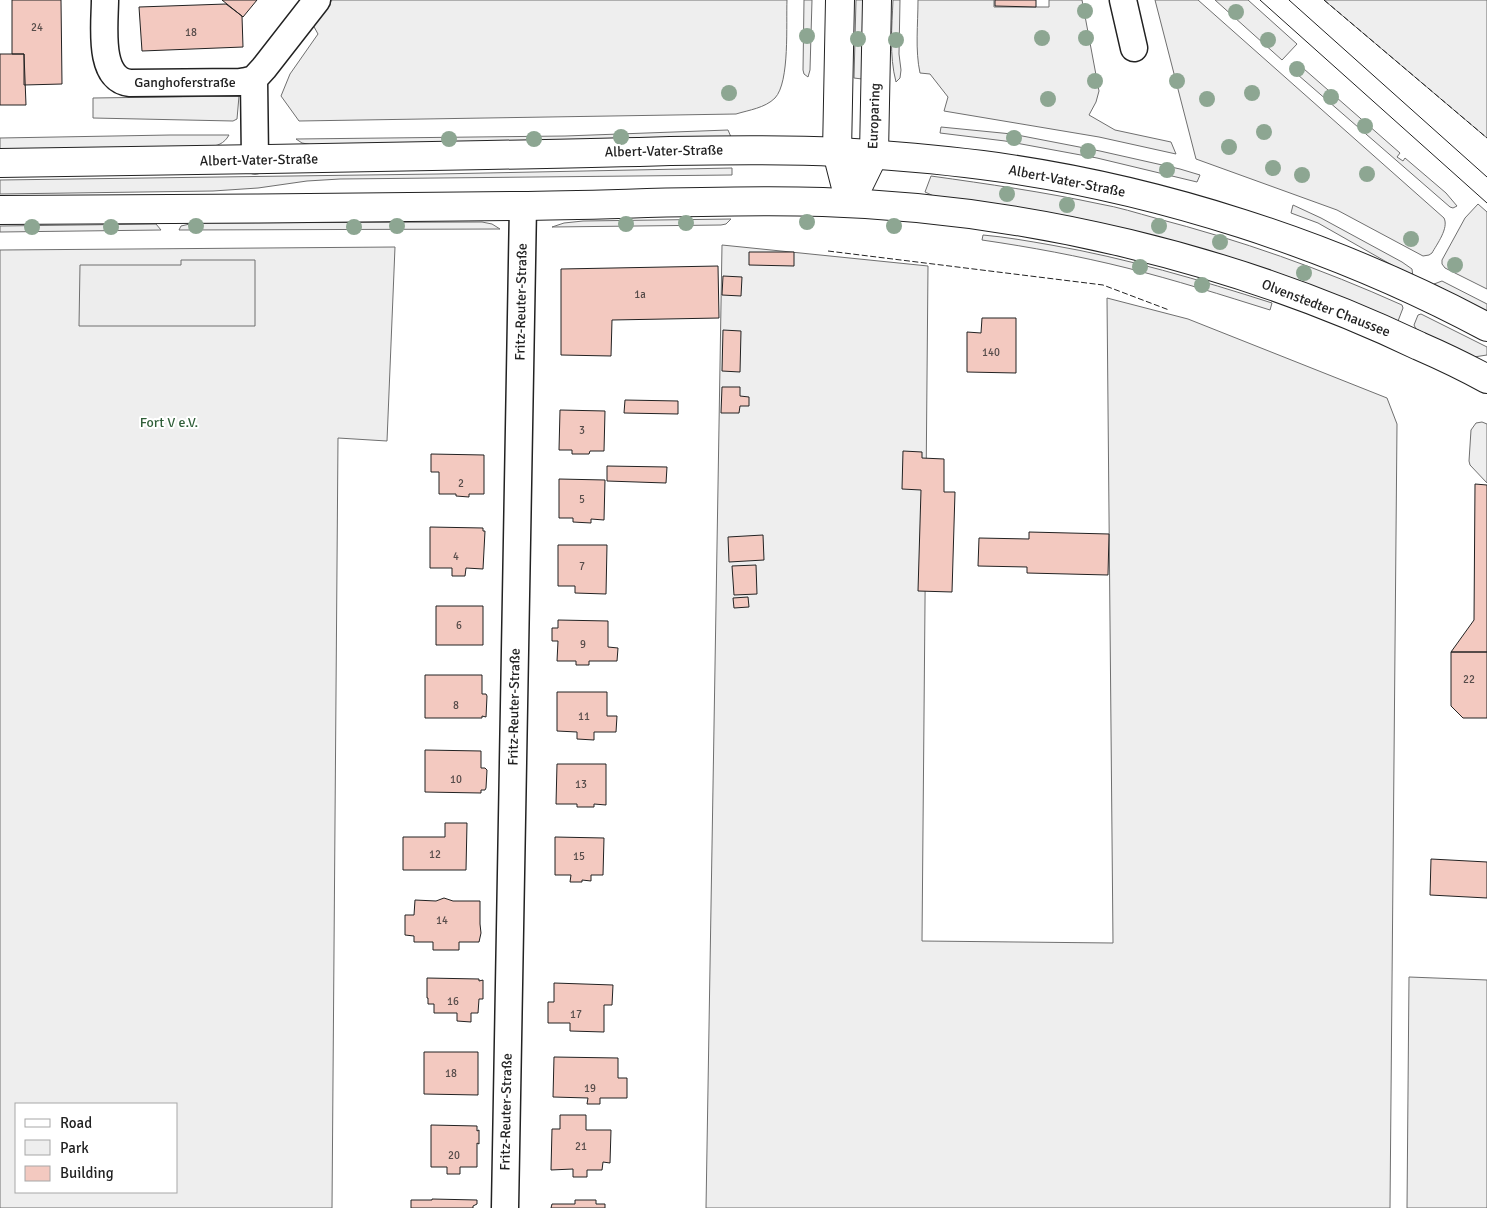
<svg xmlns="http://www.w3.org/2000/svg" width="1487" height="1208" font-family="Signika,sans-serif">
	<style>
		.green { fill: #eee; stroke: #6f6f6f; fill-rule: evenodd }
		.parking { fill: #ededed; stroke: #6f6f6f }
		.building { fill: #f3c9c0; stroke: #222 }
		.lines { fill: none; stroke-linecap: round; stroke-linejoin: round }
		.street-casing { stroke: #222; stroke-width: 29 }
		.secondary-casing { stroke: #222; stroke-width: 30 }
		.primary-casing { stroke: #222; stroke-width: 30 }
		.street { stroke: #fff; stroke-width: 26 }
		.secondary { stroke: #fff; stroke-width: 28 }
		.primary { stroke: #fff; stroke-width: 28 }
		.tram { stroke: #222; stroke-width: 1 }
		.fence { stroke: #222; stroke-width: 1; stroke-dasharray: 6 2.5; stroke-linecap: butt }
		.tree { fill: #8da692 }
		.labels { text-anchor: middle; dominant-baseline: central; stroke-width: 4; stroke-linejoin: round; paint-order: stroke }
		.number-label { font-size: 11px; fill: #564c4a }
		.street-label { font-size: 14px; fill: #222; stroke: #fff }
		.park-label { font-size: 14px; fill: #2f5e38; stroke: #fff }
	</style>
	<rect width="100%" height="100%" fill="#fff"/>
	<path class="green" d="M332 0H787C786 23 790 82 775 98 765 108 749 110 736 114L299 121 281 96 290 74 318 34 313 25Z
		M804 0H812L810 70 808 77 804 74 803 70Z
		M856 0H863L862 79 854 78Z
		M893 0H900L899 54 901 70 900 78 896 82C889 55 892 27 893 0Z
		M918 0H994V7H1049V0H1082L1099 91 1096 102 1089 115 1115 130 1171 142 1176 154 1099 137 944 111 948 97 930 74 920 73C915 50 918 24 918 0Z
		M1155 0H1198L1444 218C1449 228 1437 244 1432 253L1429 255 1423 256 1337 210 1196 159Z
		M1215 0H1248L1297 44 1282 60Z
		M1324 0H1487V138Z
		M1296 62 1400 153 1397 157 1403 161 1405 158 1446 193 1457 206 1453 208 1450 207 1290 68Z
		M239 96 237 119 233 121 93 118V98Z
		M941 127 1012 134 1100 151 1180 169 1200 175 1197 182 1097 158 1005 141 940 133Z
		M728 130 731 137 313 145 302 143 296 139 565 136Z
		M170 135H229C224 144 217 146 208 147L0 149V138Z
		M732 168V175L340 179 307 181 258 188 213 191 0 194V180L437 174Z
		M931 176C988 184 1044 192 1100 204 1118 207 1137 213 1155 218 1240 240 1322 269 1402 305L1403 308 1398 321H1396C1341 299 1286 275 1229 257 1160 236 1090 220 1019 208 992 203 964 200 936 197L925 192Z
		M1478 204 1487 212V289L1445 268 1442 264V260L1465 218Z
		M1293 205 1321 218 1402 262 1412 269 1413 277 1318 223 1291 213Z
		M731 219 726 224 721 225 552 227 564 223 583 221Z
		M482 222 492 224 500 229 179 230 181 226 194 223Z
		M156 224 161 230 0 232V226Z
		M983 235C1006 237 1028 241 1051 245 1126 258 1200 280 1272 303L1270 310C1222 295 1175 280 1127 268 1079 256 1030 247 982 240Z
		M722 245 928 266 922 941 1113 943 1107 298 1188 319 1387 398 1397 424 1390 1208H706Z
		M395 247 387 441 338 438 332 1208H0V250ZM16 1104H176V1192H16Z
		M1442 281 1487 304V312L1434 284Z
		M1421 314 1487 347V355L1474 357 1416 329 1414 325 1418 315Z
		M1482 422 1487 424V483L1470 465 1469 461 1471 430 1476 423Z
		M1409 977 1487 980V1208H1407Z"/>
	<path class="parking" d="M181 260H255V326H79L80 265H181Z"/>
	<path class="building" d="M12 0H61L62 84 24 85V54H12Z
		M222 0H257L243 17Z
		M995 0H1036V7L995 6Z
		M226 4 242 16 243 47 142 51 139 7Z
		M0 54H24L26 105H0Z
		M749 252H794V266L749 265Z
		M718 266 719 318 612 320 611 356 561 355V269Z
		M723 276 742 277 741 296 722 295Z
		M982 318H1016V373L967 372V332L981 333Z
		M723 330 741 331 740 372 722 371Z
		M722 387H740V396L749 397V406H740L739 413H721Z
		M625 400 678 401V414L624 413Z
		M560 410 605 411 604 451H590L589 454H572V450H559Z
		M903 451 922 452V458L944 459V492H955L952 592 918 591 921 490 902 489Z
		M431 454 484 455V494H469V497L456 496V494H439V472H431Z
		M607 466 667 467 666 483 607 481Z
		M559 479 605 480 604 520 591 519V523L573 522V518H559Z
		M1475 484 1487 485V652H1451L1474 620Z
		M430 527 483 528V531H485L483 569 466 568 465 576H452V568H430Z
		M1029 532 1109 534 1108 575 1027 573V567L978 566 979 538 1029 539Z
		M763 535 764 560 729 562 728 537Z
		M558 545H607L606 594 575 593V586H558Z
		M756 565 757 594 734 595 732 566Z
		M748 597 749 607 734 608 733 598Z
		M436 606H483V645H436Z
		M558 620 608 621V647L618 648 617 661H589V665H576V661H557L558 641H552V628H558Z
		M1451 652H1487V718H1463L1451 706Z
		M425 675H482V694H486L487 696 486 717 482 716V718H425Z
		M557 692H607V716H617L616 732H594V740L577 739V732L557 731Z
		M425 750 481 751V768H485L487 770 486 788 485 790H481V793L425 792Z
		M557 764H606V805L594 804V807H577V804H556Z
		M445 823H467L466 870H403V837H445Z
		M555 837 604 838 603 875H591V881L582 880V882H570L571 875H555Z
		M1431 859 1487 862V898L1430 895Z
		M444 898 453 901H480V924L481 933 479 942H459V950H433V942H414V936L405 935V915H414L415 900 436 901Z
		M427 978 479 979V981L483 980V999H479L478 1013H471V1022L457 1021V1013H434V1004H428V998H427Z
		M554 983 613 985 612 1005H604V1032L570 1031V1023H548V1002H554Z
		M424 1052H478V1095L424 1094Z
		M554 1057 618 1058V1078H627V1098H600V1104H587L588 1098 553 1097Z
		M560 1115H586V1130H611L610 1163 603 1162 602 1170H587V1177H573V1169L551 1170 552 1129H560Z
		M431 1125 477 1126V1131L479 1130V1144L477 1143V1167H460V1174H447V1167H431Z
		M432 1199 477 1200V1204L473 1206V1208H411V1200H432Z
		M575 1200H596V1204H605V1208H551L552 1204H575Z"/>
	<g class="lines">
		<defs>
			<path id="street" d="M105 0C105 23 97 80 130 83L240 82 246 81 254 79 255 160
				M1123 0 1134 48
				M254 79 264 68 317 0
				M505 1208 523 206"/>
			<path id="secondary" d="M840 0 837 152 850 203
				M850 203 874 154 877 0"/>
			<path id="primary" d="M0 163C162 161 325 158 487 155 548 154 609 153 670 151 726 150 782 149 838 152 886 155 934 159 982 165 1154 187 1334 245 1487 327
				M0 210C173 209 345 208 518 206 620 205 721 199 823 202 1024 208 1237 259 1419 346 1442 356 1465 367 1487 379"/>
		</defs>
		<use href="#street" class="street-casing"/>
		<use href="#secondary" class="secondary-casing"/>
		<use href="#primary" class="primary-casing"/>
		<use href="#street" class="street"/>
		<use href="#secondary" class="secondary"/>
		<use href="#primary" class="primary"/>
		<path class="tram" d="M1260 0 1487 203
			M1289 0 1487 177"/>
		<path class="fence" d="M1324 0 1487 138
			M828 251 1103 285 1169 310"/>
	</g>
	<g class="tree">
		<circle cx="1085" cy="11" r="8"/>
		<circle cx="1236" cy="12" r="8"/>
		<circle cx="807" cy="36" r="8"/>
		<circle cx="1042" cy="38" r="8"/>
		<circle cx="1086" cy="38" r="8"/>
		<circle cx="858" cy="39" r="8"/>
		<circle cx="896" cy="40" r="8"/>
		<circle cx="1268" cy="40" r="8"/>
		<circle cx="1297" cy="69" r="8"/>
		<circle cx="1095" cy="81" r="8"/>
		<circle cx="1177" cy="81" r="8"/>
		<circle cx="729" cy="93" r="8"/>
		<circle cx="1252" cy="93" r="8"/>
		<circle cx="1331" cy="97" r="8"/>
		<circle cx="1048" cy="99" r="8"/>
		<circle cx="1207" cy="99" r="8"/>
		<circle cx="1365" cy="126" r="8"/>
		<circle cx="1264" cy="132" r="8"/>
		<circle cx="621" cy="137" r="8"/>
		<circle cx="1014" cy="138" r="8"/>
		<circle cx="449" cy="139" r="8"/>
		<circle cx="534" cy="139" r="8"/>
		<circle cx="1229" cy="147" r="8"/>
		<circle cx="1088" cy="151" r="8"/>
		<circle cx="1273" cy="168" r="8"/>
		<circle cx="1167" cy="170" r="8"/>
		<circle cx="1367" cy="174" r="8"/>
		<circle cx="1302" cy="175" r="8"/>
		<circle cx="1007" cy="194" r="8"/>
		<circle cx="1067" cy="205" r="8"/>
		<circle cx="807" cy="222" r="8"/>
		<circle cx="686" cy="223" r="8"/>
		<circle cx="626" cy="224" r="8"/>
		<circle cx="196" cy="226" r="8"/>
		<circle cx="397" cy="226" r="8"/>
		<circle cx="894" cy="226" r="8"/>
		<circle cx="1159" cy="226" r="8"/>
		<circle cx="32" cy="227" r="8"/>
		<circle cx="111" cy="227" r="8"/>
		<circle cx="354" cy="227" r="8"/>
		<circle cx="1411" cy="239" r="8"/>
		<circle cx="1220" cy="242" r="8"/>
		<circle cx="1455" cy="265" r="8"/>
		<circle cx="1140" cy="267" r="8"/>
		<circle cx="1304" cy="273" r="8"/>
		<circle cx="1202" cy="285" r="8"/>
	</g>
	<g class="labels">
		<g class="number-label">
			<text x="37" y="27">24</text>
			<text x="191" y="32">18</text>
			<text x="640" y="294">1a</text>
			<text x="991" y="352">140</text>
			<text x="582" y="430">3</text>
			<text x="461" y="483">2</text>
			<text x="582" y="499">5</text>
			<text x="456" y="556">4</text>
			<text x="582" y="566">7</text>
			<text x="459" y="625">6</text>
			<text x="583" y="644">9</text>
			<text x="1469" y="679">22</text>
			<text x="456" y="705">8</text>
			<text x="584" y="716">11</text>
			<text x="456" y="779">10</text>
			<text x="581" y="784">13</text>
			<text x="435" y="854">12</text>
			<text x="579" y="856">15</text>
			<text x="442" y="920">14</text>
			<text x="453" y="1001">16</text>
			<text x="576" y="1014">17</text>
			<text x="451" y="1073">18</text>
			<text x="590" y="1088">19</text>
			<text x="581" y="1146">21</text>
			<text x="454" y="1155">20</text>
		</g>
		<g class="street-label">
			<text x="185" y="82">Ganghoferstraße</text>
			<text transform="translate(874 116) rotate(-88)">Europaring</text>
			<text transform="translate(664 151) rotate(-1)">Albert-Vater-Straße</text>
			<text transform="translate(259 160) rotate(-1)">Albert-Vater-Straße</text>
			<text transform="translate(1067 181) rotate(11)">Albert-Vater-Straße</text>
			<text transform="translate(521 302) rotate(-89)">Fritz-Reuter-Straße</text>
			<text transform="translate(1326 308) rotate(21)">Olvenstedter Chaussee</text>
			<text transform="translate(514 707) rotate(-89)">Fritz-Reuter-Straße</text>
			<text transform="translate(506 1112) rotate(-89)">Fritz-Reuter-Straße</text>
		</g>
		<g class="park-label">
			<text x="169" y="422">Fort V e.V.</text>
		</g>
	</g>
	<rect x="15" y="1103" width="162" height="90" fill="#ffffff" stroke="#a7a7a7"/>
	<rect x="25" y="1119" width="25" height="8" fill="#ffffff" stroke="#a7a7a7"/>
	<text x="60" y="1128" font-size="15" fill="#222222">Road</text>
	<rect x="25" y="1140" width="25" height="15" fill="#eeeeee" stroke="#a7a7a7"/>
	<text x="60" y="1153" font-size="15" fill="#222222">Park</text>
	<rect x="25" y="1166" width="25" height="15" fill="#f3c9c0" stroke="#a7a7a7"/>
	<text x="60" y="1178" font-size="15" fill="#222222">Building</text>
</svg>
